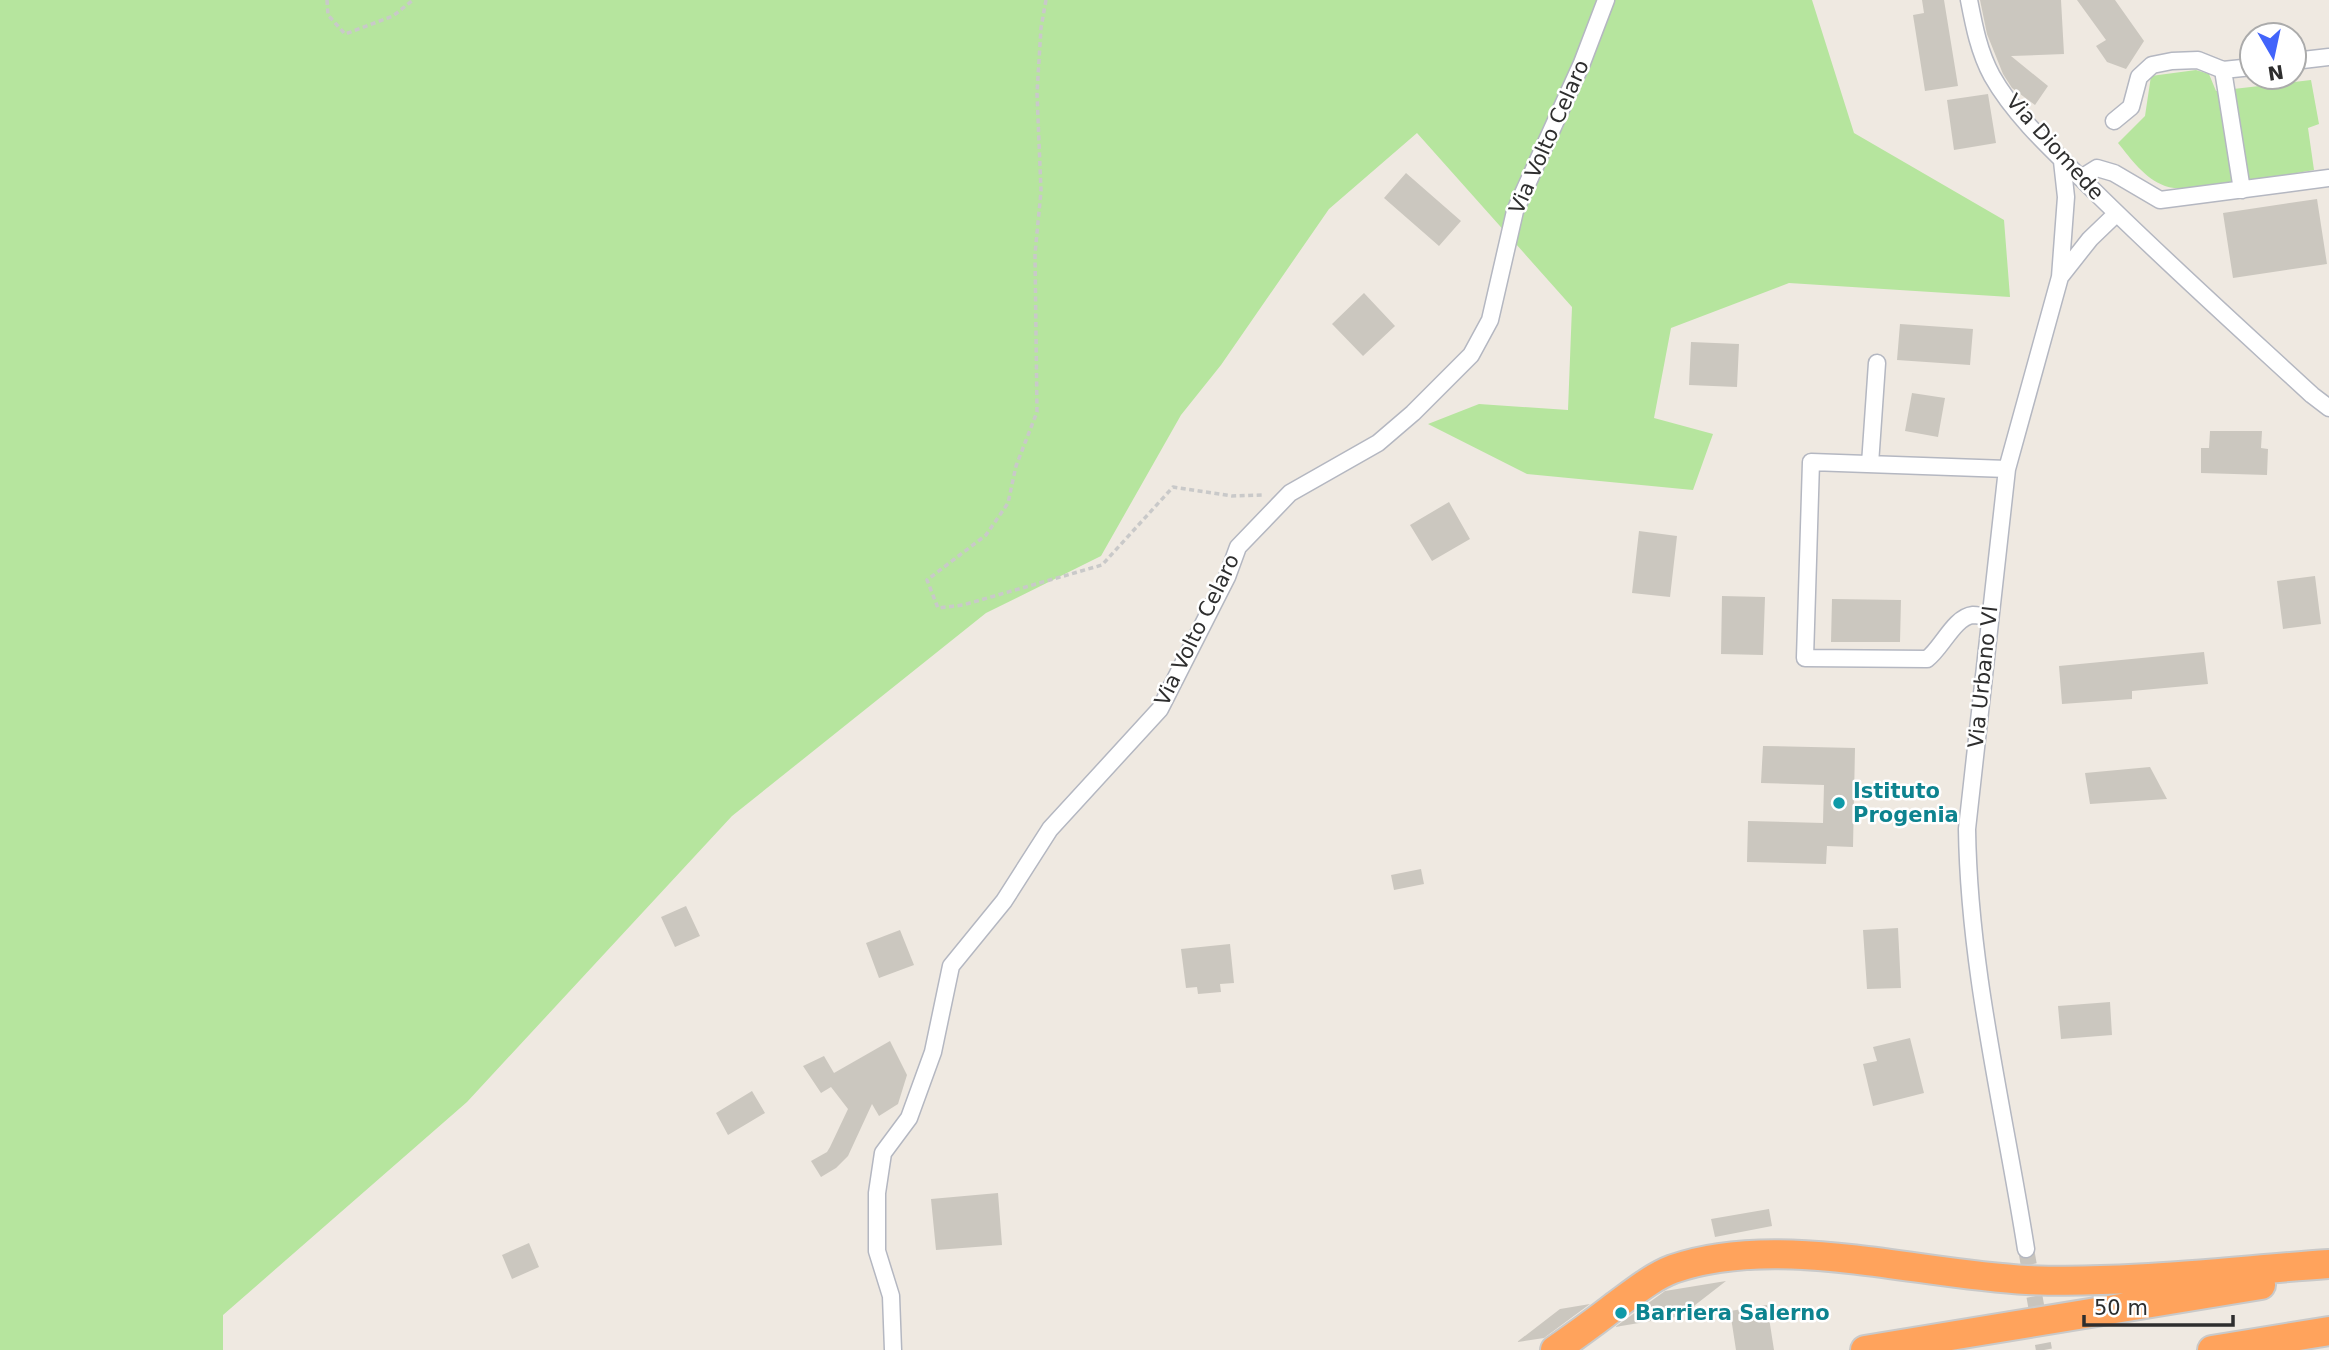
<svg xmlns="http://www.w3.org/2000/svg" width="2329" height="1350" font-family="'DejaVu Sans',sans-serif">
	<style>
		.green { fill: #b6e59e }
		.building { fill: #cbc7bf }
		.lines { fill: none; stroke-linecap: round; stroke-linejoin: round }
		.street-tunnel { stroke: #c8c4bd; stroke-width: 16; stroke-dasharray: 16 8; stroke-linecap: butt }
		.street-casing { stroke: #b4b7c1; stroke-width: 19 }
		.highway-casing { stroke: #c9c9c9; stroke-width: 32 }
		.path { stroke: #c9c9c9; stroke-width: 3.5; stroke-dasharray: 5 3.5; stroke-linecap: butt }
		.street { stroke: #fff; stroke-width: 16 }
		.highway { stroke: #ffa35c; stroke-width: 28 }
		.culture-dot { fill: #0f9aa8; stroke: #fff; stroke-width: 2.5 }
		.labels { text-anchor: middle; dominant-baseline: central; stroke-width: 5; stroke-linejoin: round; paint-order: stroke }
		.street-label { font-size: 21px; fill: #2e2e2e; stroke: #fff }
		.culture-label { font-size: 21px; font-weight: bold; fill: #0d838f; stroke: #fff; text-anchor: start }
	</style>
	<rect width="100%" height="100%" fill="#efe9e1"/>
	<path class="green" d="M0 0H1812L1854 133 2004 220 2010 297 1789 283 1671 328 1654 418 1713 434 1693 490 1527 474 1428 424 1479 404 1568 410 1572 307 1417 133 1329 209 1221 365 1181 415 1101 556 986 613 732 816 467 1102 223 1315V1350H0Z
		M2196 70 2209 74 2216 91 2311 80 2319 124 2308 128 2314 170C2282 175 2192 196 2165 186 2144 178 2131 159 2118 143L2145 116 2151 76Z"/>
	<path class="building" d="M1922 0H1944L1958 86 1925 91 1913 15 1924 13Z
		M1980 0H2061L2064 54 2011 56 2048 86 2035 105 2012 88 2003 74 1987 34Z
		M2077 0H2115L2144 41 2126 69 2107 62 2096 46 2106 40Z
		M1988 94 1996 143 1954 150 1947 100Z
		M1406 173 1461 221 1439 246 1384 198Z
		M2317 199 2327 264 2233 278 2223 213Z
		M1364 293 1395 326 1363 356 1332 324Z
		M1900 324 1973 329 1970 365 1897 360Z
		M1691 342 1739 344 1737 387 1689 385Z
		M1912 393 1945 398 1938 437 1905 431Z
		M2210 431H2262L2261 448 2268 449 2267 475 2201 473V448H2209Z
		M1449 502 1470 539 1432 561 1410 525Z
		M1639 531 1677 536 1670 597 1632 593Z
		M2315 576 2321 624 2283 629 2277 581Z
		M1722 596 1765 597 1763 655 1721 654Z
		M1832 599 1901 600 1900 642H1831Z
		M2204 652 2208 684 2132 691V699L2062 704 2059 666Z
		M1763 746 1855 748 1853 847 1827 846 1826 864 1747 862 1748 821 1823 823 1824 785 1761 783Z
		M2150 767 2167 799 2090 804 2085 773Z
		M1421 869 1424 884 1394 890 1391 875Z
		M686 906 700 936 675 947 661 917Z
		M1898 928 1901 988 1867 989 1863 930Z
		M900 930 914 965 879 978 866 943Z
		M1230 944 1234 983 1220 984 1221 992 1198 994 1197 987 1186 988 1181 949Z
		M2110 1002 2112 1035 2061 1039 2058 1006Z
		M1910 1038 1924 1093 1873 1106 1863 1064 1877 1061 1873 1047Z
		M890 1041 907 1075 898 1104 879 1116 872 1104 848 1156 836 1168 821 1177 811 1161 827 1152 830 1147 848 1109 831 1087 821 1093 803 1066 824 1056 834 1073Z
		M752 1091 765 1113 728 1135 716 1113Z
		M998 1193 1002 1245 936 1250 931 1199Z
		M1769 1209 1772 1226 1715 1237 1711 1219Z
		M529 1243 539 1267 512 1279 502 1255Z
		M1726 1281 1681 1316 1615 1327 1665 1291Z
		M1590 1304 1544 1338 1517 1342 1560 1309Z
		M1767 1305 1774 1350H1736L1730 1311Z"/>
	<g class="lines">
		<path class="street-tunnel" d="M2026 1249 2044 1350"/>
		<defs>
			<path id="street" d="M1969 0C1974 26 1979 52 1992 76 2014 115 2051 149 2083 180 2157 254 2235 324 2312 395L2329 408
				M2294 61 2329 57
				M2114 121 2131 107 2139 77 2152 65 2172 61 2198 60 2223 70
				M2081 178 2097 168 2114 173 2160 200 2329 178
				M2242 190 2223 70 2252 67
				M2060 277 2090 239 2116 214
				M1870 464 1877 363
				M1990 617C1985 617 1978 615 1973 615 1954 617 1942 648 1927 659L1805 658 1811 462 2007 469
				M2026 1249C2004 1109 1969 971 1967 829L2007 469 2060 277 2066 197 2062 161
				M893 1350 891 1296 877 1251V1193L883 1153 909 1118 933 1052 951 966 1004 901 1050 829 1160 709 1227 577 1238 547 1290 493 1378 443 1413 413 1471 355 1490 320 1515 211 1582 63 1606 0"/>
			<path id="highway" d="M1555 1350C1575 1336 1596 1321 1615 1306 1633 1293 1652 1277 1673 1269 1778 1232 1918 1275 2027 1280 2127 1284 2229 1271 2329 1264
				M1865 1350 2261 1285
				M2212 1350 2329 1331"/>
		</defs>
		<use href="#street" class="street-casing"/>
		<use href="#highway" class="highway-casing"/>
		<path class="path" d="M327 0 328 15 345 34 393 16 413 0
			M1046 0 1041 28 1037 93 1041 191 1035 254 1037 412 1016 466 1008 503 986 535 927 580 938 608 963 605 1102 565 1173 487 1232 496 1263 495"/>
		<use href="#street" class="street"/>
		<use href="#highway" class="highway"/>
	</g>
	<g class="culture-dot">
		<circle cx="1839" cy="803" r="7"/>
		<circle cx="1621" cy="1313" r="7"/>
	</g>
	<g class="labels">
		<g class="street-label">
			<text transform="translate(1549 137) rotate(-66)">Via Volto Celaro</text>
			<text transform="translate(2055 147) rotate(48)">Via Diomede</text>
			<text transform="translate(1197 630) rotate(-64)">Via Volto Celaro</text>
			<text transform="translate(1983 677) rotate(-84)">Via Urbano VI</text>
		</g>
		<g class="culture-label">
			<text x="1853" y="791">Istituto<tspan x="1853" dy="24">Progenia</tspan></text>
			<text x="1635" y="1313">Barriera Salerno</text>
		</g>
	</g>
	<g transform="translate(2273 56) rotate(171)"><circle r="33" fill="#ffffff" stroke="#ababab" stroke-width="2"/>
	<path d="M0-5L12 26L0 18L-12 26Z" fill="#4264fb"/>
	<text y="-10" font-size="19" font-weight="bold" text-anchor="middle" fill="#2e2e2e">N</text>
	</g>
	<path d="M2084 1315v10h149v-10" fill="none" stroke="#2e2e2e" stroke-width="3.5"/>
	<text x="2094" y="1315" font-size="21" fill="#2e2e2e" stroke="#ffffff" stroke-width="5" paint-order="stroke">50 m</text>
</svg>
